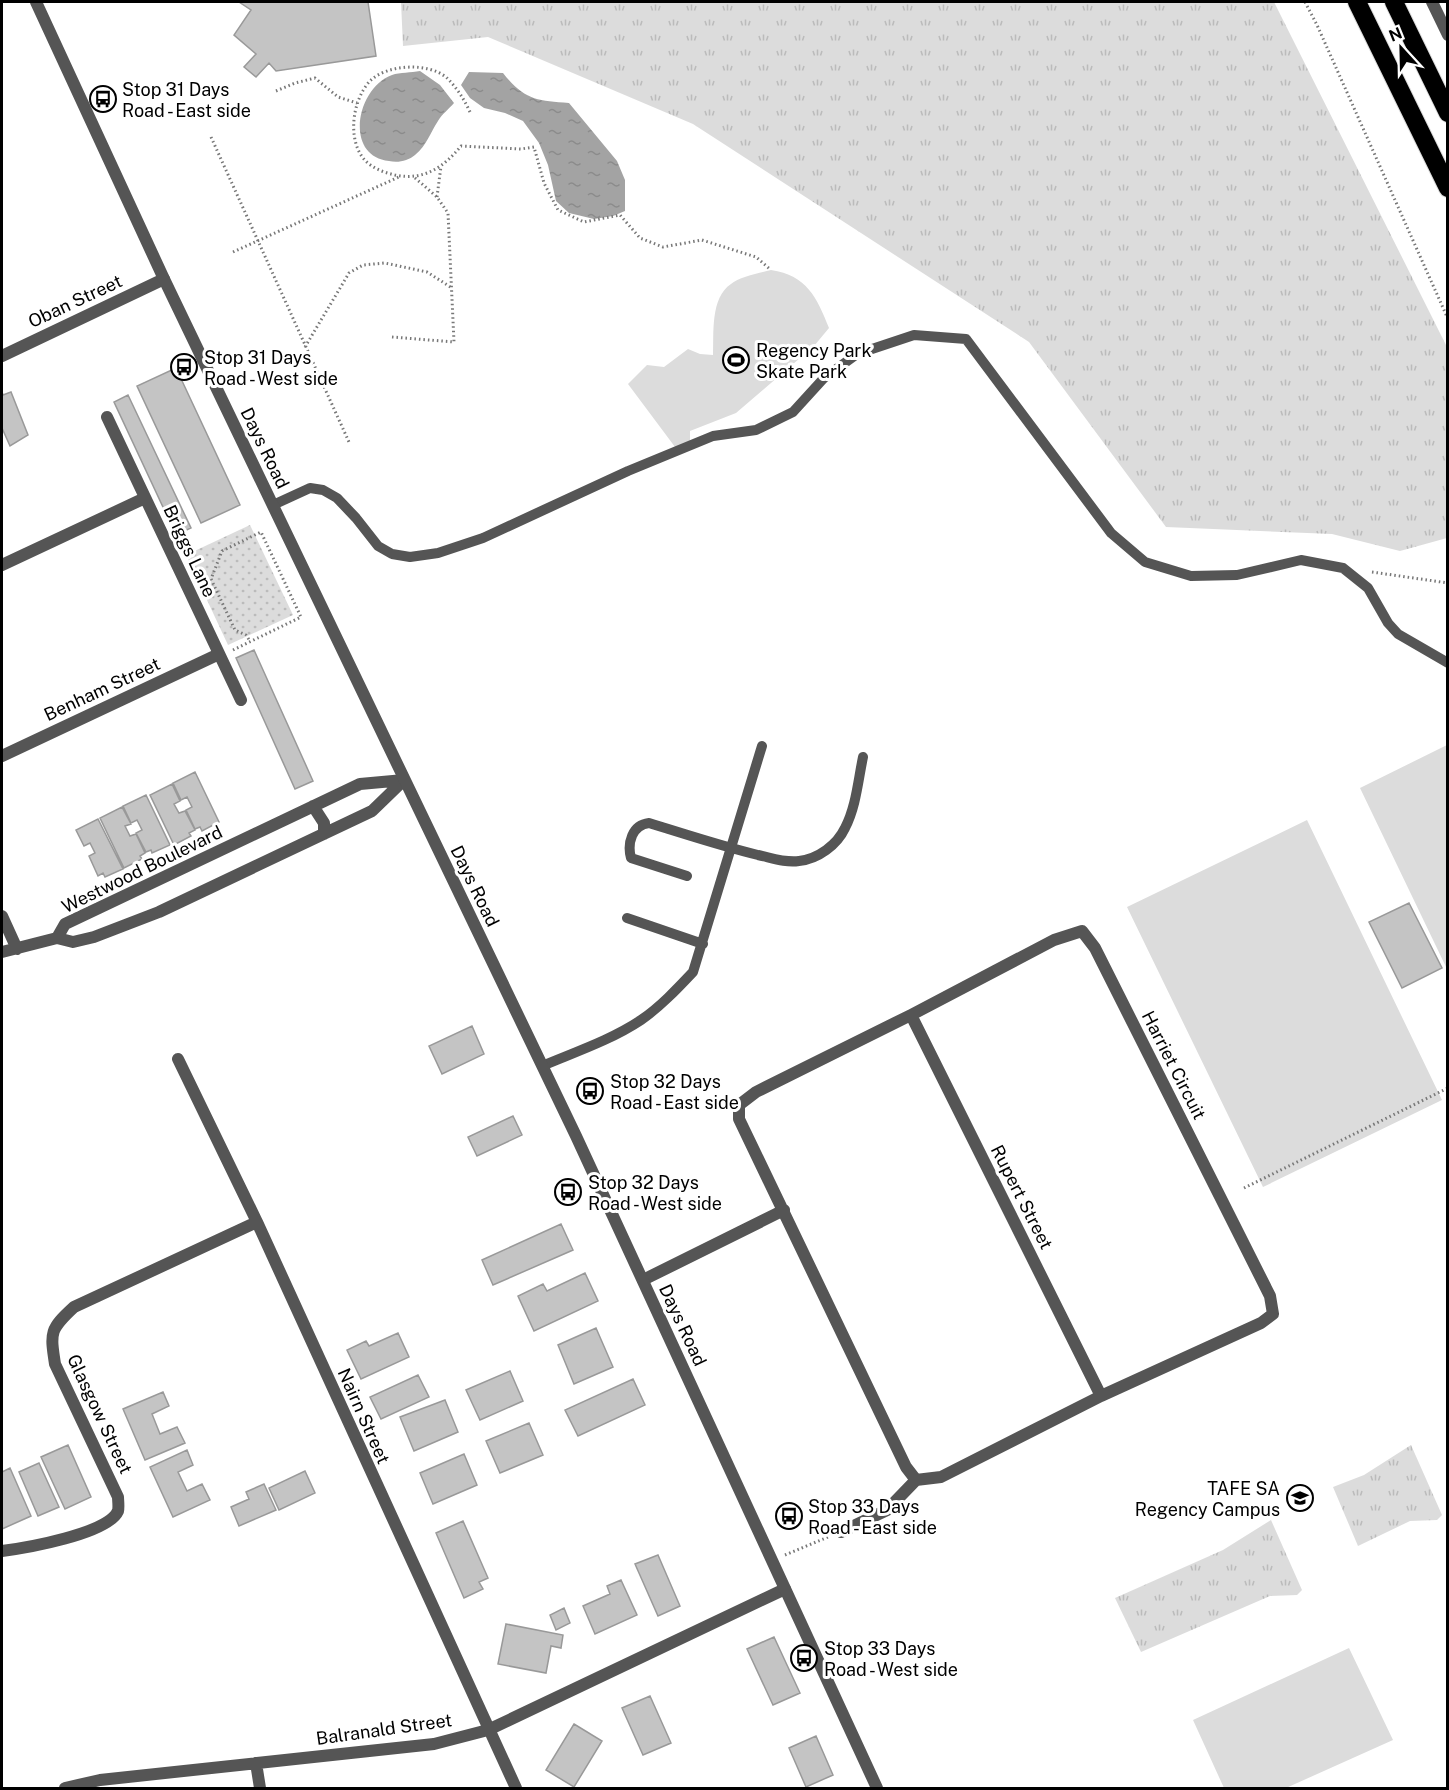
<svg xmlns="http://www.w3.org/2000/svg" width="1449" height="1790" font-family="'Public Sans',sans-serif">
	<style>
		.grass { fill: url(#grass-tufts) }
		.park { fill: url(#park-dots) }
		.pitch { fill: #dcdcdc }
		.water { fill: url(#water-ripples) }
		.building { fill: #c4c4c4; stroke: #999; stroke-width: 1.5 }
		.lines { fill: none; stroke-linecap: round; stroke-linejoin: round }
		.motorway-casing { stroke: #dbdbdb; stroke-width: 20 }
		.path { stroke: #777; stroke-width: 3; stroke-dasharray: 1.5 3; stroke-linecap: butt }
		.service { stroke: #555; stroke-width: 10 }
		.minor { stroke: #555; stroke-width: 12 }
		.tertiary { stroke: #555; stroke-width: 12 }
		.motorway { stroke: #000; stroke-width: 18 }
		.labels { text-anchor: middle; dominant-baseline: central; stroke-width: 6; stroke-linejoin: round; paint-order: stroke }
		.poi-label { font-size: 18px; fill: #000; stroke: #fff; text-anchor: start }
		.street-label { font-size: 18px; fill: #000; stroke: #fff }
	</style>
	<defs>
		<pattern id="grass-tufts" width="24" height="20" patternUnits="userSpaceOnUse" patternTransform="scale(1.5)"><rect width="24" height="20" fill="#dcdcdc"/><path d="M3 7l-1-3M5 7V3M7 7l1-3M15 17l-1-3M17 17v-4M19 17l1-3" fill="none" stroke="#bbb"/></pattern>
		<pattern id="park-dots" width="8" height="8" patternUnits="userSpaceOnUse" patternTransform="scale(1.5)"><rect width="8" height="8" fill="#dcdcdc"/><path d="M2 2h.1M6 6h.1" fill="none" stroke="#bbb" stroke-width="1.8" stroke-linecap="round"/></pattern>
		<pattern id="water-ripples" width="26" height="14" patternUnits="userSpaceOnUse" patternTransform="scale(1.5)"><rect width="26" height="14" fill="#a3a3a3"/><path d="M2 4q2-2 4 0t4 0M15 11q2-2 4 0t4 0" fill="none" stroke="#8b8b8b"/></pattern>
	</defs>
	<rect width="100%" height="100%" fill="#fff"/>
	<path class="grass" d="M401 2H1274L1447 347V538L1400 551 1332 534 1166 527 1029 342 693 124 488 37 403 46Z
		M1411 1445 1442 1515 1437 1520 1410 1521 1358 1546 1333 1487 1364 1475Z
		M1271 1520 1302 1590 1297 1595 1270 1596 1141 1652 1115 1598 1223 1550Z"/>
	<path class="park" d="M250 525 293 615 228 645 186 555Z"/>
	<path class="pitch" d="M771 270C807 275 817 298 829 328L814 346 736 413 690 431V446L678 451 628 384 647 365 664 367 688 349 700 354 713 355C714 334 710 298 731 284 739 277 760 273 771 270Z
		M1447 745V969L1360 788Z
		M1307 820 1442 1100 1263 1187 1127 907Z
		M1349 1648 1393 1740 1286 1788H1224L1193 1720Z"/>
	<path class="water" d="M420 71 440 85 454 103C449 109 442 114 438 121 430 133 427 145 415 155 408 161 398 163 389 161 343 156 357 87 392 75 400 72 411 73 420 71Z
		M469 72 503 73C524 100 537 101 569 103L617 161 625 180V211L613 216 594 219 569 213 556 201 548 165 539 143 523 121 505 113 484 108 470 98 461 85Z"/>
	<path class="building" d="M239 2H368L376 56 276 71 269 63 256 77 244 67 256 54 234 35 251 10Z
		M176 368 240 505 201 523 137 386Z
		M2 392 3 395 11 392 28 435 10 446 2 428Z
		M128 395 191 528 176 535 114 402Z
		M254 650 313 781 295 789 236 658Z
		M195 772 219 822 202 831 200 827 195 829 186 810 192 807 187 797 181 800 173 783Z
		M172 784 180 801 174 804 179 813 185 811 195 830 189 833 191 836 174 845 150 795Z
		M146 795 170 845 152 853 151 850 146 852 136 833 142 830 137 820 131 823 123 806Z
		M122 807 131 824 125 826 130 836 136 834 145 853 140 856 142 859 124 868 100 818Z
		M98 819 123 869 105 877 103 873 98 876 89 856 95 853 90 843 84 846 76 830Z
		M1409 903 1442 968 1402 988 1369 922Z
		M472 1026 484 1054 442 1074 429 1046Z
		M513 1116 522 1135 477 1156 468 1137Z
		M561 1224 573 1250 493 1285 482 1260Z
		M585 1273 598 1301 534 1331 518 1296 543 1284 547 1291Z
		M596 1328 613 1367 574 1384 558 1345Z
		M398 1333 409 1357 361 1379 347 1350 366 1341 369 1346Z
		M510 1371 523 1401 480 1420 466 1390Z
		M418 1375 429 1397 381 1419 370 1397Z
		M633 1379 645 1405 578 1436 565 1410Z
		M163 1392 169 1406 152 1414 160 1434 177 1427 185 1443 145 1460 123 1409Z
		M445 1400 458 1432 414 1451 400 1417Z
		M529 1423 543 1455 500 1473 486 1441Z
		M68 1445 91 1497 65 1509 41 1457Z
		M187 1450 193 1465 178 1472 187 1491 202 1484 210 1500 173 1517 150 1467Z
		M464 1454 477 1485 433 1504 420 1473Z
		M39 1463 59 1507 38 1516 19 1472Z
		M10 1468 31 1516 2 1529V1472Z
		M305 1471 315 1493 279 1510 269 1488Z
		M264 1484 276 1510 239 1526 231 1507 249 1499 246 1492Z
		M463 1521 488 1578 479 1582 483 1589 464 1598 436 1533Z
		M658 1555 680 1606 658 1616 635 1564Z
		M621 1580 637 1615 595 1634 583 1606 610 1594 607 1586Z
		M564 1608 570 1623 556 1630 550 1615Z
		M506 1624 563 1635 561 1648 551 1646 546 1673 498 1664Z
		M774 1637 800 1693 773 1705 747 1649Z
		M650 1696 671 1743 643 1755 622 1708Z
		M574 1724 602 1741 574 1787 546 1770Z
		M816 1736 833 1775 806 1787 789 1748Z"/>
	<g class="lines">
		<defs>
			<path id="motorway" d="M1357 2 1448 188
				M1394 2 1448 113"/>
		</defs>
		<use href="#motorway" class="motorway-casing"/>
		<path class="path" d="M1305 2 1317 25 1448 319
			M276 91 295 83 315 78 338 97 357 103
			M470 112C464 99 457 88 447 78 429 62 387 64 370 81 351 101 346 146 369 164 377 170 386 173 395 175 424 181 444 167 461 146L521 149 534 147 544 183 558 210 584 222 620 215 640 238 663 247 702 240 756 257 771 270
			M211 137 349 442
			M437 197 441 166
			M233 252 401 176
			M392 337 454 342 448 213 437 197 414 177
			M305 347 349 273 363 265 385 263 427 272 452 288
			M1372 572 1448 583
			M233 650 301 617 261 532 222 551 211 579 235 630 246 635 250 641
			M1244 1188 1448 1088
			M785 1555 828 1537"/>
		<path class="service" d="M273 505 310 488 323 490 337 498 356 518 378 546 392 554 410 557 438 553 483 538 628 471 713 436 756 430 793 412 824 378 857 354 914 335 966 339 1111 533 1145 562 1191 576 1237 575 1301 560 1343 568 1368 588 1388 623 1398 634 1448 663
			M687 876 631 858C627 843 632 825 649 823 685 834 721 846 758 855 772 858 785 863 799 861 818 859 837 845 845 828 856 807 858 781 863 757
			M627 918 703 944
			M542 1066C575 1052 611 1040 641 1020 660 1007 677 989 693 972L762 746"/>
		<path class="minor" d="M1432 2 1448 35
			M2 356 164 279
			M107 417 241 700
			M2 565 145 498
			M2 756 219 654
			M313 806 324 823V834
			M2 916 17 949
			M1082 931 1095 948 1270 1296 1273 1314 1261 1323 1101 1396 941 1477 916 1480 906 1467 739 1119V1105L756 1092 911 1015 1054 940Z
			M57 938 73 942 94 937 159 912 372 811 404 780
			M57 938 65 924 360 784 404 780
			M2 952 57 938
			M911 1015 1101 1396
			M178 1059 257 1222 516 1788
			M643 1280 784 1210
			M841 1532 887 1510 916 1480
			M2 1551C25 1548 108 1534 118 1511 119 1507 118 1500 118 1497L55 1364C50 1332 50 1329 74 1307L257 1222
			M256 1763 260 1788
			M65 1788 100 1780 434 1744 488 1730 785 1589"/>
		<path class="tertiary" d="M36 2 164 279 576 1136 877 1788"/>
		<use href="#motorway" class="motorway"/>
	</g>
	<defs>
		<symbol id="bus-ring" viewBox="-11 -11 22 22"><circle r="9.5" fill="#fff" stroke="#000" stroke-width="1.5"/><path d="M-5-6H5V4H4V6H2V4H-2V6H-4V4H-5ZM-3.5-4V0h7V-4ZM-3.5 1.2v1.5H-2V1.2ZM2 1.2v1.5H3.5V1.2Z" fill="#000"/></symbol>
		<symbol id="stadium-ring" viewBox="-11 -11 22 22"><circle r="9.5" fill="#fff" stroke="#000" stroke-width="1.5"/><path d="M0-5a6.5 5 0 1 0 0 10a6.5 5 0 1 0 0-10ZM-3.5-1.8h7v3.6h-7Z" fill="#000"/></symbol>
		<symbol id="university-ring" viewBox="-11 -11 22 22"><circle r="9.5" fill="#fff" stroke="#000" stroke-width="1.5"/><path d="M0-5L7-2L0 1L-7-2ZM-4 1L0 2.5L4 1V4Q0 6-4 4Z" fill="#000"/></symbol>
	</defs>
	<g fill-rule="evenodd">
		<use href="#bus-ring" x="88" y="84" width="30" height="30"/>
		<use href="#stadium-ring" x="721" y="345" width="30" height="30"/>
		<use href="#bus-ring" x="169" y="352" width="30" height="30"/>
		<use href="#bus-ring" x="575" y="1076" width="30" height="30"/>
		<use href="#bus-ring" x="553" y="1177" width="30" height="30"/>
		<use href="#university-ring" x="1285" y="1483" width="30" height="30"/>
		<use href="#bus-ring" x="774" y="1501" width="30" height="30"/>
		<use href="#bus-ring" x="789" y="1643" width="30" height="30"/>
	</g>
	<g class="labels">
		<g class="poi-label">
			<text x="122" y="89">Stop 31 Days<tspan x="122" dy="21">Road - East side</tspan></text>
			<text x="756" y="350">Regency Park<tspan x="756" dy="21">Skate Park</tspan></text>
			<text x="204" y="357">Stop 31 Days<tspan x="204" dy="21">Road - West side</tspan></text>
			<text x="610" y="1081">Stop 32 Days<tspan x="610" dy="21">Road - East side</tspan></text>
			<text x="588" y="1182">Stop 32 Days<tspan x="588" dy="21">Road - West side</tspan></text>
			<text x="1280" y="1488" text-anchor="end">TAFE SA<tspan x="1280" dy="21">Regency Campus</tspan></text>
			<text x="808" y="1506">Stop 33 Days<tspan x="808" dy="21">Road - East side</tspan></text>
			<text x="824" y="1648">Stop 33 Days<tspan x="824" dy="21">Road - West side</tspan></text>
		</g>
		<g class="street-label">
			<text transform="translate(75 301) rotate(-25)">Oban Street</text>
			<text transform="translate(265 448) rotate(64)">Days Road</text>
			<text transform="translate(190 551) rotate(65)">Briggs Lane</text>
			<text transform="translate(102 689) rotate(-25)">Benham Street</text>
			<text transform="translate(142 869) rotate(-26)">Westwood Boulevard</text>
			<text transform="translate(475 886) rotate(64)">Days Road</text>
			<text transform="translate(1174 1065) rotate(63)">Harriet Circuit</text>
			<text transform="translate(1022 1197) rotate(63)">Rupert Street</text>
			<text transform="translate(683 1325) rotate(65)">Days Road</text>
			<text transform="translate(100 1414) rotate(65)">Glasgow Street</text>
			<text transform="translate(364 1416) rotate(66)">Nairn Street</text>
			<text transform="translate(384 1729) rotate(-8)">Balranald Street</text>
		</g>
	</g>
	<rect width="1449" height="1790" fill="none" stroke="#000000" stroke-width="6"/>
	<g transform="translate(1401 48) rotate(338)" stroke="#ffffff" stroke-width="4.5" paint-order="stroke">
	<path d="M0-4.5L10 22L0 15L-10 22Z" fill="#000000"/>
	<text y="-9" font-size="16" font-weight="bold" text-anchor="middle" fill="#000000">N</text>
	</g>
</svg>
